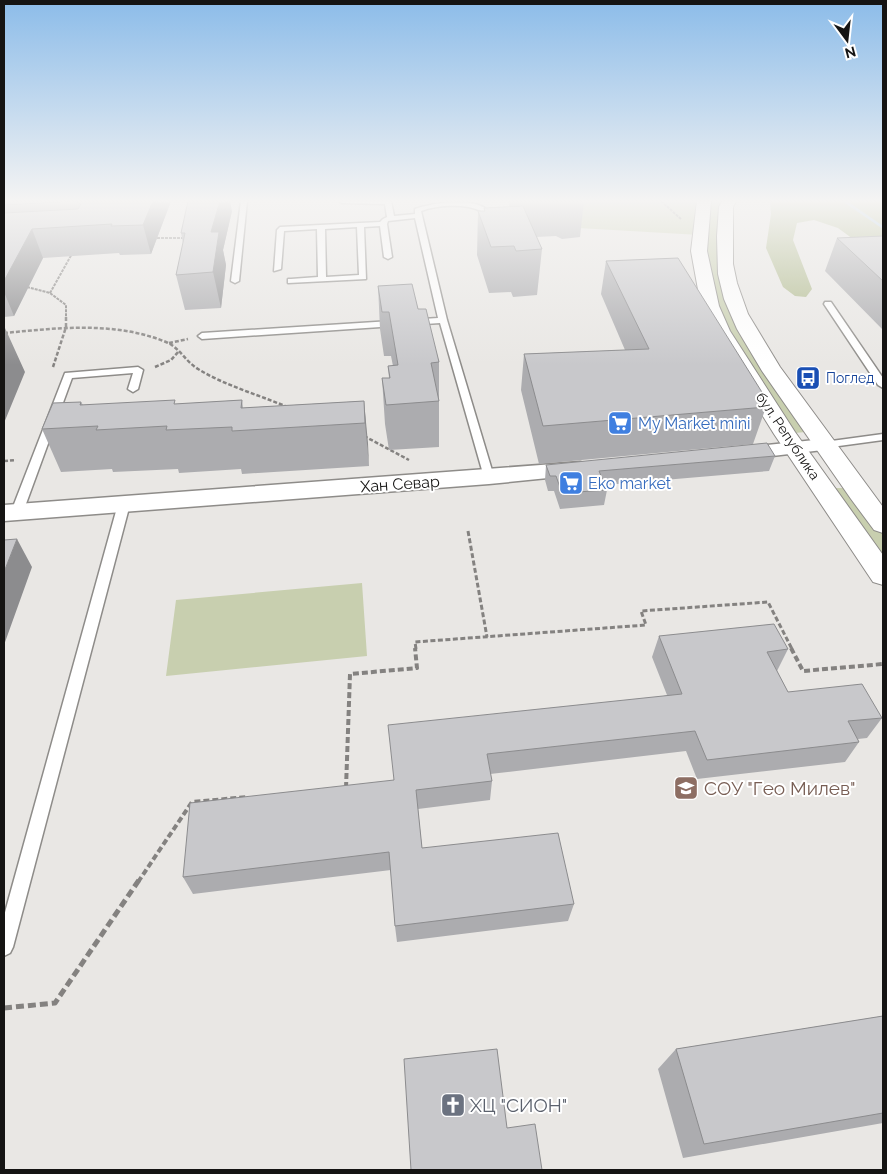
<svg xmlns="http://www.w3.org/2000/svg" width="887" height="1174" font-family="Raleway,sans-serif">
	<style>
		.green { fill: #c8cfaf }
		.forest { fill: #b0ba8d }
		.lines { fill: none; stroke-linecap: round; stroke-linejoin: round }
		.stream { fill: #a3c7ea; fill-rule: evenodd }
		.lane-casing { stroke: #8e8c89; stroke-width: 3 }
		.street-casing { stroke: #8e8c89; stroke-width: 3 }
		.secondary-casing { stroke: #8e8c89; stroke-width: 2 }
		.path-far4 { stroke: #848280; stroke-width: 2; stroke-dasharray: 3 1; stroke-linecap: butt }
		.path-far3 { stroke: #848280; stroke-width: 2.5; stroke-dasharray: 4 2; stroke-linecap: butt }
		.path-far2 { stroke: #848280; stroke-width: 3; stroke-dasharray: 5 2.5; stroke-linecap: butt }
		.path-far1 { stroke: #848280; stroke-width: 4; stroke-dasharray: 6 3; stroke-linecap: butt }
		.path { stroke: #848280; stroke-width: 5; stroke-dasharray: 8 4; stroke-linecap: butt }
		.lane { fill: #fff; fill-rule: evenodd }
		.street { fill: #fff; fill-rule: evenodd }
		.secondary { fill: #fff; fill-rule: evenodd }
		.wall { fill: #acacaf }
		.shaded-wall { fill: #8c8c8e }
		.building { fill: #c8c8cb; stroke: #8c8c8e }
		.labels { text-anchor: middle; dominant-baseline: central; stroke-width: 4; stroke-linejoin: round; paint-order: stroke }
		.far-transit-label { font-size: 14px; fill: #164399; stroke: #fff; text-anchor: start }
		.far-street-label { font-size: 14px; fill: #151413; stroke: #fff }
		.shop-label { font-size: 16px; fill: #366cbe; stroke: #fff; text-anchor: start }
		.street-label { font-size: 16px; fill: #151413; stroke: #fff }
		.near-education-label { font-size: 19px; fill: #785e54; stroke: #fff; text-anchor: start }
		.near-worship-label { font-size: 19px; fill: #5b616d; stroke: #fff; text-anchor: start }
	</style>
	<rect width="100%" height="100%" fill="#e9e7e4"/>
	<path class="green" d="M563 201H729L726 208 728 281 815 431 785 434 720 331 700 235 578 228Z
		M823 488H856L883 524V575Z
		M362 583 367 656 166 676 176 600Z"/>
	<path class="forest" d="M770 201H883V261L838 228 814 220 797 223 793 240 812 289 806 297 795 296 783 287 766 248 771 214Z"/>
	<g class="lines">
		<path class="stream" d="M842 201H847L883 226V229Z"/>
		<defs>
			<path id="lane" d="M241 201H247L239 281 235 283 231 281Z
				M339 201H391L394 216 415 214V209C430 203 475 197 487 210 491 214 492 219 495 224L491 226 489 225 481 211C465 203 437 205 421 211L447 320 494 477 493 479H485L484 477 440 323 202 339 198 336 202 333 438 318 415 218 388 221 387 224 392 257 388 259 384 257 380 226 364 227 366 279 288 283V279H291L318 277 317 229 284 231 281 269 274 271 277 230 280 227 380 222 383 219 387 217 385 204 342 203ZM357 227 359 275 326 277 325 229Z
				M825 302H831L883 378V388L878 385 824 304Z
				M138 367 143 370 138 389 133 392 128 389 133 373 72 378 23 512 21 515H13L11 512 65 373Z
				M883 434V440L824 448 819 445 824 442Z
				M124 500 130 504 13 947 10 953 4 956V916L118 504Z"/>
			<path id="street" d="M824 439 831 441 834 445 831 449 739 460 732 459 728 454 732 449 739 448Z
				M580 462 588 464 591 469 588 474 489 484 4 521V505Z"/>
			<path id="secondary" d="M697 201H711L707 251 719 306 730 331 795 432 883 555V585L873 582 774 434 710 331 701 306 691 251Z
				M722 201H736L733 207V264L737 283 748 314 780 367 883 507V533L874 530 851 499 762 371 737 329 724 299 718 274 717 236 719 207Z"/>
		</defs>
		<use href="#lane" class="lane-casing"/>
		<use href="#street" class="street-casing"/>
		<use href="#secondary" class="secondary-casing"/>
		<path class="path-far4" d="M661 201 681 219
			M153 238H185
			M27 287 50 293 66 305V318
			M50 293 73 252"/>
		<path class="path-far3" d="M4 333C58 328 114 321 166 342 179 347 185 361 198 369 224 385 256 394 285 406
			M169 343 188 339
			M53 367 66 327V317
			M155 367 171 360 179 351
			M364 436 409 460
			M4 461 16 460"/>
		<path class="path-far2" d="M468 531 487 637
			M416 649 415 642 646 625 641 611 768 602 792 649"/>
		<path class="path-far1" d="M791 648 803 671 883 664
			M346 788 350 674 417 668 415 648
			M138 882 192 802 248 797"/>
		<path class="path" d="M4 1008 55 1003 139 880"/>
		<use href="#lane" class="lane"/>
		<use href="#street" class="street"/>
		<use href="#secondary" class="secondary"/>
	</g>
	<path class="wall" d="M4 201H171L151 254 120 255 119 253 43 258 14 316 4 317Z
		M509 201H584L580 237 562 239 556 236 536 237 542 249 537 295 513 297 511 292 489 293 477 255 478 211H484V208L509 207Z
		M232 211 223 250 226 265 221 308 185 310 176 275 183 243 181 233Z
		M883 236V330L825 271 837 238Z
		M606 261 765 397 763 402 766 407 753 444 539 464 521 390 524 354 625 350 601 294Z
		M378 286 418 309 439 362V447L389 450 385 424 382 378H389L388 366H393L391 356H384L380 329Z
		M242 400 243 408 364 401 369 466 242 474 241 469 179 473 178 469 113 472 112 469 61 472 42 429 81 402 83 405 177 404Z
		M775 456 769 471 605 485 607 490 604 505 560 509 554 491H548L545 480 546 465Z
		M659 636 788 649 777 671 788 692 882 718 867 738 858 739 859 742 845 762 697 779 686 751 490 774 492 781 490 800 418 809 422 848 574 904 568 921 397 942 395 926 391 870 193 894 183 877 394 780 667 695 652 657Z
		M883 1016V1123L683 1158 658 1069 676 1049Z"/>
	<path class="shaded-wall" d="M153 201H171L151 254 143 225Z
		M220 201H230L232 211 223 250 226 265 221 308 213 272 211 232Z
		M32 229 43 258 14 316 4 292V281Z
		M5 328 25 372 4 423V331Z
		M364 401 368 443 369 466 365 423Z
		M17 539 32 567 4 645V572Z"/>
	<path class="building" d="M4 201H153L143 225 111 226 112 224 32 229 4 281V213L78 209 81 204 75 201 4 205Z
		M188 201H220L211 232H219L213 272 176 275 185 233H181Z
		M523 206 542 249 516 251 514 246 491 247 478 211H485L484 208Z
		M883 236V281L837 238Z
		M678 258 765 397H760L766 407 543 426 524 354 649 349 606 261Z
		M412 284 418 309H426L439 362 431 363 439 401 386 405 382 378H390L388 366 398 365 389 312H382L378 286Z
		M175 400 174 404 242 400 241 408 364 401 365 423 232 431V427L166 430 167 426 96 430 98 426 42 429 53 403 81 402 80 405Z
		M767 443 775 456 599 471 607 490 562 493 556 476H550L546 465Z
		M17 539 4 572V540Z
		M774 624 788 649 767 652 788 692 862 684 882 718 848 721 859 742 707 760 695 731 487 754 492 781 416 790 422 848 558 833 574 904 395 926 389 852 183 877 190 803 394 780 388 725 682 694 659 636Z
		M883 1016V1113L704 1144 676 1049Z
		M497 1049 507 1128 535 1124 542 1170H411L404 1059Z"/>
	<linearGradient id="sky" x2="0" y2="1"><stop stop-color="#8cbce9"/><stop offset="0.55" stop-color="#f5f4f3"/><stop offset="1" stop-color="#f5f4f3" stop-opacity="0"/></linearGradient>
	<rect width="887" height="365" fill="url(#sky)"/>
	<defs>
		<symbol id="bus-square" viewBox="-11 -11 22 22"><rect x="-9" y="-9" width="18" height="18" rx="4" fill="#1a4fb4" stroke="#fff"/><path d="M-5-6H5V4H4V6H2V4H-2V6H-4V4H-5ZM-3.5-4V0h7V-4ZM-3.5 1.2v1.5H-2V1.2ZM2 1.2v1.5H3.5V1.2Z" fill="#fff"/></symbol>
		<symbol id="supermarket-square" viewBox="-11 -11 22 22"><rect x="-9" y="-9" width="18" height="18" rx="4" fill="#3f7fe0" stroke="#fff"/><path d="M-6-5.5h2.5l.6 2H6L4.5 2H-2.5L-4.4-4H-6ZM-1.5 3.2a1.3 1.3 0 1 0 .1 0ZM3 3.2a1.3 1.3 0 1 0 .1 0Z" fill="#fff"/></symbol>
		<symbol id="school-square" viewBox="-11 -11 22 22"><rect x="-9" y="-9" width="18" height="18" rx="4" fill="#8d6e63" stroke="#fff"/><path d="M0-5L7-2L0 1L-7-2ZM-4 1L0 2.5L4 1V4Q0 6-4 4Z" fill="#fff"/></symbol>
		<symbol id="church-square" viewBox="-11 -11 22 22"><rect x="-9" y="-9" width="18" height="18" rx="4" fill="#6b7280" stroke="#fff"/><path d="M-1.2-6h2.4v3.5h3.3v2.4h-3.3V6h-2.4V-.1h-3.3v-2.4h3.3Z" fill="#fff"/></symbol>
	</defs>
	<g fill-rule="evenodd">
		<use href="#bus-square" x="794" y="364" width="28" height="28"/>
		<use href="#supermarket-square" x="606" y="409" width="28" height="28"/>
		<use href="#supermarket-square" x="557" y="469" width="28" height="28"/>
		<use href="#school-square" x="672" y="774" width="28" height="28"/>
		<use href="#church-square" x="439" y="1091" width="28" height="28"/>
	</g>
	<g class="labels">
		<g class="far-transit-label">
			<text x="826" y="378">Поглед</text>
		</g>
		<g class="far-street-label">
			<text transform="translate(788 436) rotate(56)">бул. Република</text>
		</g>
		<g class="shop-label">
			<text x="638" y="423">My Market mini</text>
			<text x="588" y="483">Eko market</text>
		</g>
		<g class="street-label">
			<text transform="translate(400 484) rotate(-4)">Хан Севар</text>
		</g>
		<g class="near-education-label">
			<text x="704" y="788">СОУ "Гео Милев"</text>
		</g>
		<g class="near-worship-label">
			<text x="470" y="1105">ХЦ "СИОН"</text>
		</g>
	</g>
	<rect width="887" height="1174" fill="none" stroke="#151413" stroke-width="10"/>
	<g transform="translate(847 40) rotate(165)" stroke="#ffffff" stroke-width="4" paint-order="stroke">
	<path d="M0-4L9 19L0 12L-9 19Z" fill="#151413"/>
	<text y="-8" font-size="14" font-weight="bold" text-anchor="middle" fill="#151413">N</text>
	</g>
</svg>
